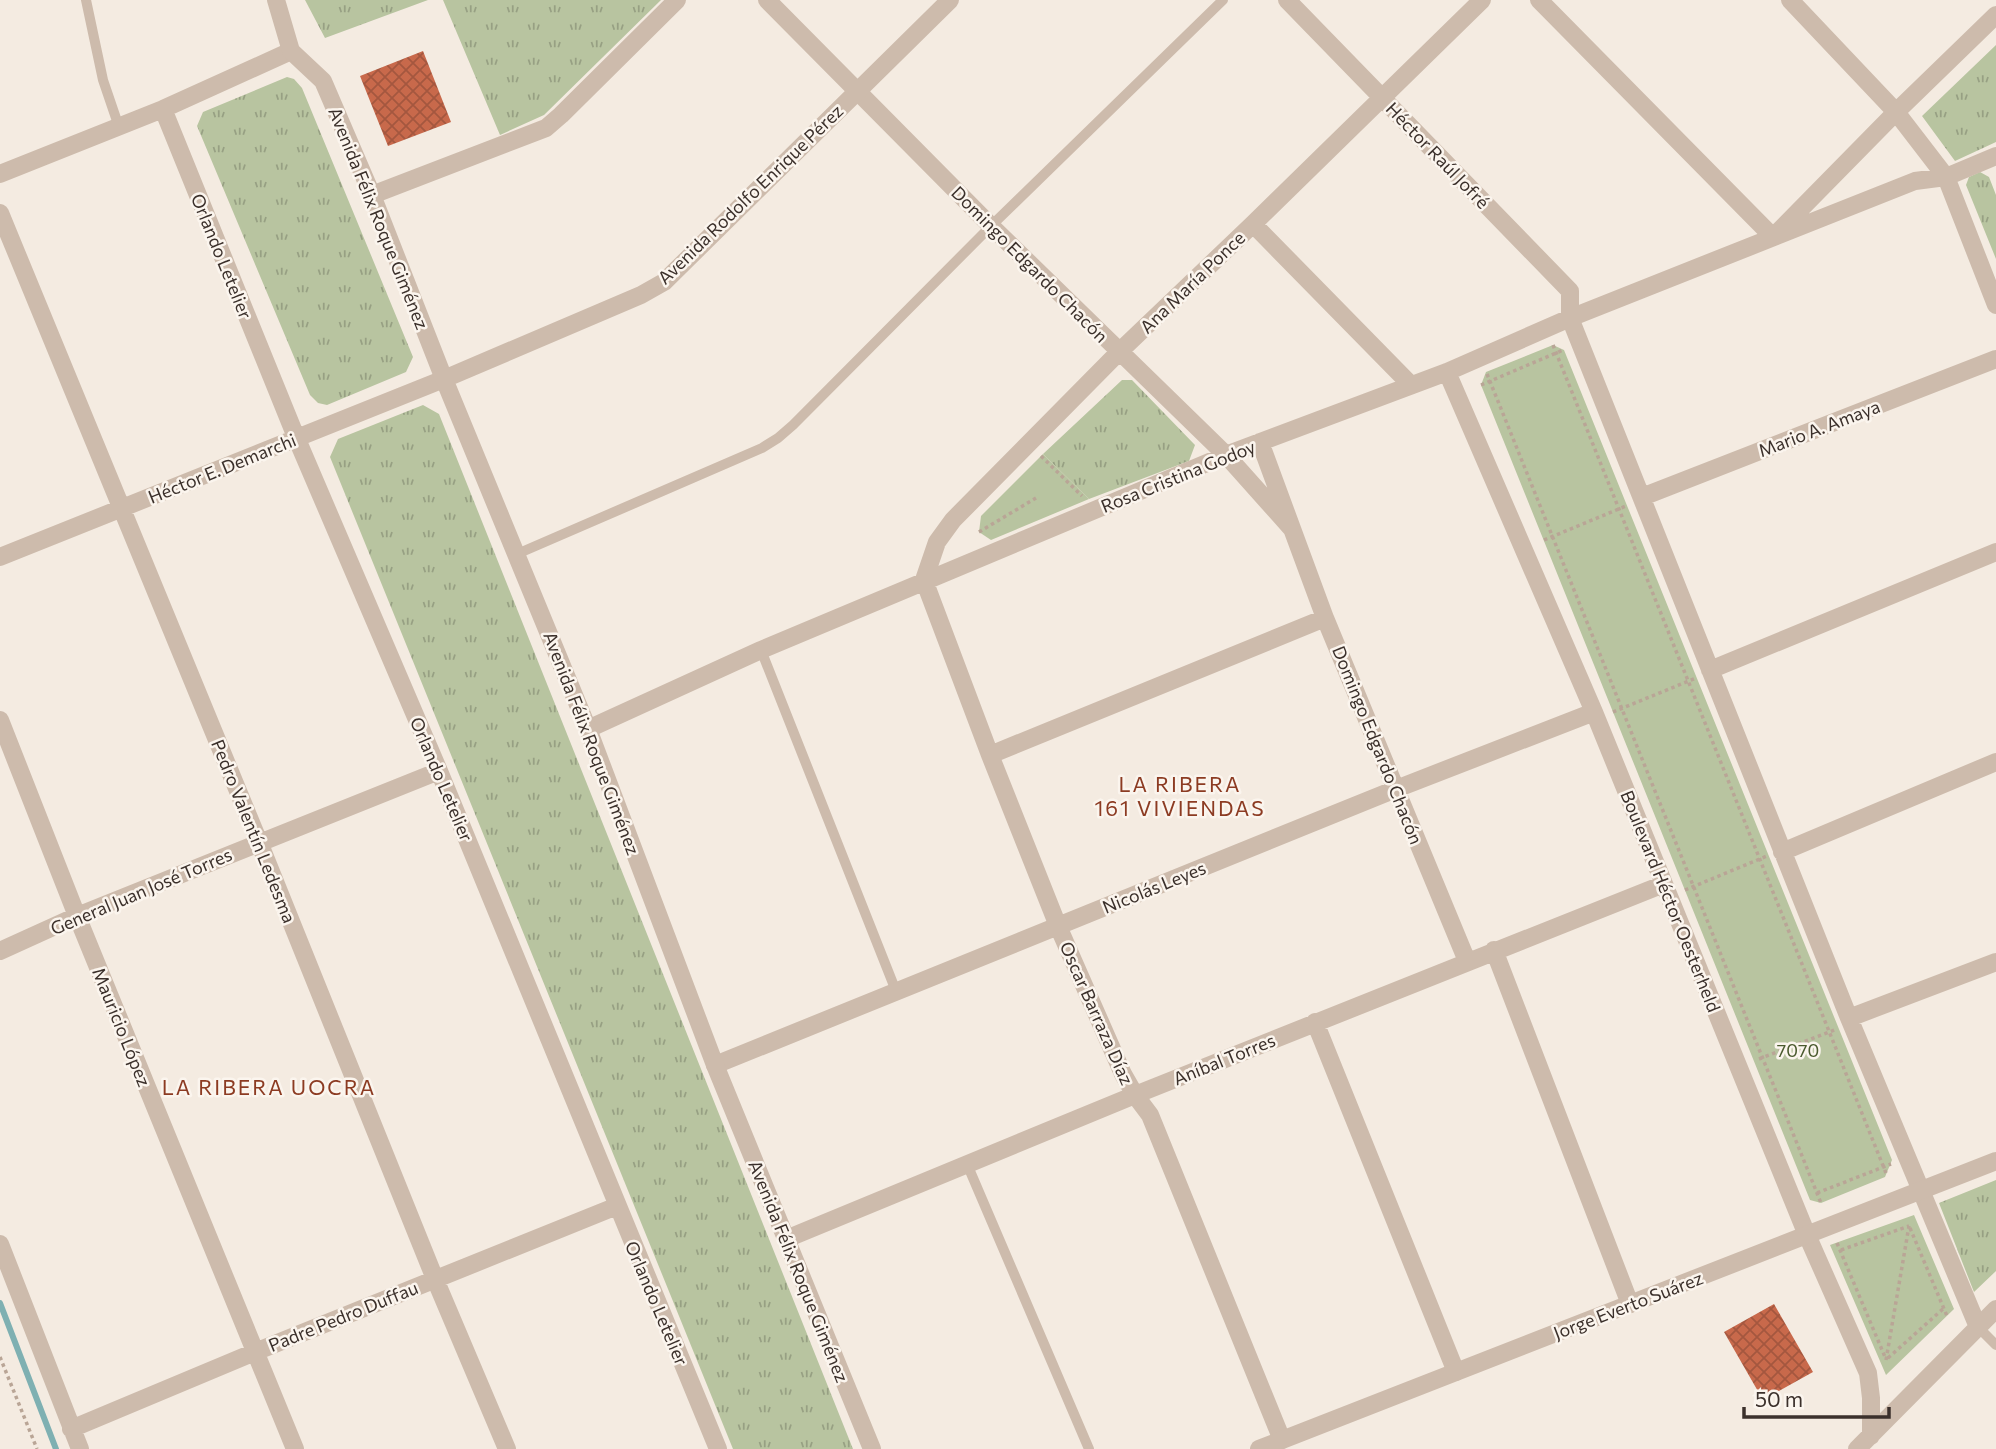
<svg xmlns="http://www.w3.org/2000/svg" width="1996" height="1449" font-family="Commissioner,sans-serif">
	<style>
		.grass { fill: url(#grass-tufts) }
		.park { fill: #b8c4a0 }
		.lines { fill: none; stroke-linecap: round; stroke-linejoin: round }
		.stream { stroke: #7fb0b2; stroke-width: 6 }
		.building { fill: url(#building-cross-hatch) }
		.path { stroke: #b9a596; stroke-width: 3.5; stroke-dasharray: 3.5 3.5; stroke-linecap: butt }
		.service { stroke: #cdbbac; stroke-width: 10 }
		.minor { stroke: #cdbbac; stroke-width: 18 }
		.tertiary { stroke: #cdbbac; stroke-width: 18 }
		.labels { text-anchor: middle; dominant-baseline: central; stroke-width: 5; stroke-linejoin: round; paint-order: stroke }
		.street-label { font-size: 18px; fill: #3b302b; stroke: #fbf5ee }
		.park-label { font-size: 18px; fill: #4a5a2e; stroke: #fbf5ee }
		.quarter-label { font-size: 21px; letter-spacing: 2px; fill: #8c3b22; stroke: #fbf5ee }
	</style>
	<defs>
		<pattern id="grass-tufts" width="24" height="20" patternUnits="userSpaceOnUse" patternTransform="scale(1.75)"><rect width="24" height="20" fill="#b8c4a0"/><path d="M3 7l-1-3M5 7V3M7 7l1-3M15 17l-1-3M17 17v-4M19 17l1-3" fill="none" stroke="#97a083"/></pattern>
		<pattern id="building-cross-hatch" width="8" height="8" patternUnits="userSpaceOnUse" patternTransform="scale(1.75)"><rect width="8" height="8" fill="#c8694b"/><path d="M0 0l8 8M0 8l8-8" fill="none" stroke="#a4573f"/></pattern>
	</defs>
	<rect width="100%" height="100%" fill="#f4ebe1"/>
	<path class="grass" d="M305 0H428L325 38Z
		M443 0H661L544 115 500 135Z
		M1996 45V142L1955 161 1922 116Z
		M287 77 294 79 302 88 413 357 406 372 327 405 318 403 310 395 197 126 203 112Z
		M1980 172 1989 177 1996 195V259L1966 185 1969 177Z
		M1122 380H1132L1195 445 1189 461 1089 499 1043 454Z
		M423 405 439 414 853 1449H733L330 457 338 439Z
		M1996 1180V1271L1974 1292 1939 1203Z"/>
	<path class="park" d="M1553 345 1564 350 1892 1160 1885 1177 1821 1203 1810 1200 1481 385 1486 372Z
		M1043 454 1089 499 991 540 979 532 981 516Z
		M1914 1215 1954 1309 1886 1375 1830 1245Z"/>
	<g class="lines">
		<path class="stream" d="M0 1303 56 1449"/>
	</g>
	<path class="building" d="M423 51 451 122 388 146 360 76Z
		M1774 1304 1813 1372 1763 1400 1724 1332Z"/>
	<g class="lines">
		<path class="path" d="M1553 345 1886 1173
			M1487 374 1821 1203
			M1481 385 1563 350
			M1041 456 1082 496
			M979 532 1036 498
			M1544 540 1626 506
			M1613 712 1696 678
			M1685 890 1767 856
			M1759 1059 1837 1029
			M1817 1193 1891 1164
			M1910 1228 1947 1316
			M1837 1243 1885 1357
			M1841 1250 1909 1226
			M0 1357 37 1449
			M1888 1358 1944 1308
			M1886 1360 1909 1226"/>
		<path class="service" d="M86 0 103 80 119 127
			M517 554 762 448 778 438 793 425 991 226 1223 0
			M761 650 896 991
			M967 1164 1089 1449
			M1978 1327 1996 1345"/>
		<path class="minor" d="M767 0 991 226 1226 455 1292 529
			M1287 0 1570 291V318L1849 1018 1978 1327
			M1539 0 1773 237
			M1790 0 1896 112 1946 177 1996 305
			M163 109 296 437 439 771 718 1449
			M0 174 163 109 291 51
			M372 195 546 128 561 115 677 0
			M0 213 259 842 435 1279 507 1449
			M1253 224 1411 385
			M1778 232 1896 112 1996 15
			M1447 372 1594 712 1807 1235 1868 1373 1871 1398V1436
			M1260 442 1325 618 1467 961
			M1642 497 1996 359
			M0 557 444 379
			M1710 670 1996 552
			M0 720 77 916 295 1449
			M588 729 761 650 1226 455 1447 372 1570 318 1915 181 1946 177 1996 156
			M990 755 1325 618
			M1782 852 1996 762
			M1494 950 1630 1304
			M0 951 77 916 439 771
			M1849 1018 1996 962
			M1315 1022 1456 1372
			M715 1065 1396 789 1594 712
			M786 1239 1135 1095 1664 884
			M0 1244 80 1449
			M71 1429 255 1352 617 1206
			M1282 1440 1150 1115 1135 1095 1123 1074 1058 926 990 755 924 580 937 542 953 520 1119 352 1253 224 1482 0
			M1857 1449 1996 1309"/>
		<path class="tertiary" d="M276 0 291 51 323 81 372 195 444 379 588 729 715 1065 872 1449
			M444 379 641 295 664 282 950 0
			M1259 1449 1996 1161"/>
	</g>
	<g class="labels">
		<g class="street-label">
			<text transform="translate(1438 155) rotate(46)">Héctor Raúl Jofré</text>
			<text transform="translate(750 194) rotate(-44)">Avenida Rodolfo Enrique Pérez</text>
			<text transform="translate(379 218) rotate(68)">Avenida Félix Roque Giménez</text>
			<text transform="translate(222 256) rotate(68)">Orlando Letelier</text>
			<text transform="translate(1030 264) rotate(45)">Domingo Edgardo Chacón</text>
			<text transform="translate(1192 282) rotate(-44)">Ana María Ponce</text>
			<text transform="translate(1819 428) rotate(-21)">Mario A. Amaya</text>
			<text transform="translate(222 468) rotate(-22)">Héctor E. Demarchi</text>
			<text transform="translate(1178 476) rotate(-22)">Rosa Cristina Godoy</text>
			<text transform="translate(592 743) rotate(69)">Avenida Félix Roque Giménez</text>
			<text transform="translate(1378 745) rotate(68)">Domingo Edgardo Chacón</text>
			<text transform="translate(442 779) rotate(67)">Orlando Letelier</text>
			<text transform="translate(254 831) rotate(68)">Pedro Valentín Ledesma</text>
			<text transform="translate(1154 887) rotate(-22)">Nicolás Leyes</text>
			<text transform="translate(141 891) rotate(-23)">General Juan José Torres</text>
			<text transform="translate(1671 901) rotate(68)">Boulevard Héctor Oesterheld</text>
			<text transform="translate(1097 1013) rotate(66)">Oscar Barraza Díaz</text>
			<text transform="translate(122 1027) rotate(68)">Mauricio López</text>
			<text transform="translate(1224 1059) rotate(-22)">Aníbal Torres</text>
			<text transform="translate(799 1271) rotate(68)">Avenida Félix Roque Giménez</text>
			<text transform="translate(657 1303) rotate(67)">Orlando Letelier</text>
			<text transform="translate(1628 1305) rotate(-21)">Jorge Everto Suárez</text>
			<text transform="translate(343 1316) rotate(-22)">Padre Pedro Duffau</text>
		</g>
		<g class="park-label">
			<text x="1798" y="1050">7070</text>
		</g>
		<g class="quarter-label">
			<text x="1180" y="783">LA RIBERA<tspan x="1180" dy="24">161 VIVIENDAS</tspan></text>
			<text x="269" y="1086">LA RIBERA UOCRA</text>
		</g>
	</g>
	<path d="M1744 1407v10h145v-10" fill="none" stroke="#3b302b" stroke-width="3.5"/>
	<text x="1755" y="1407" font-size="21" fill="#3b302b" stroke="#fbf5ee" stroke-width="5" paint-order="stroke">50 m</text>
</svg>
